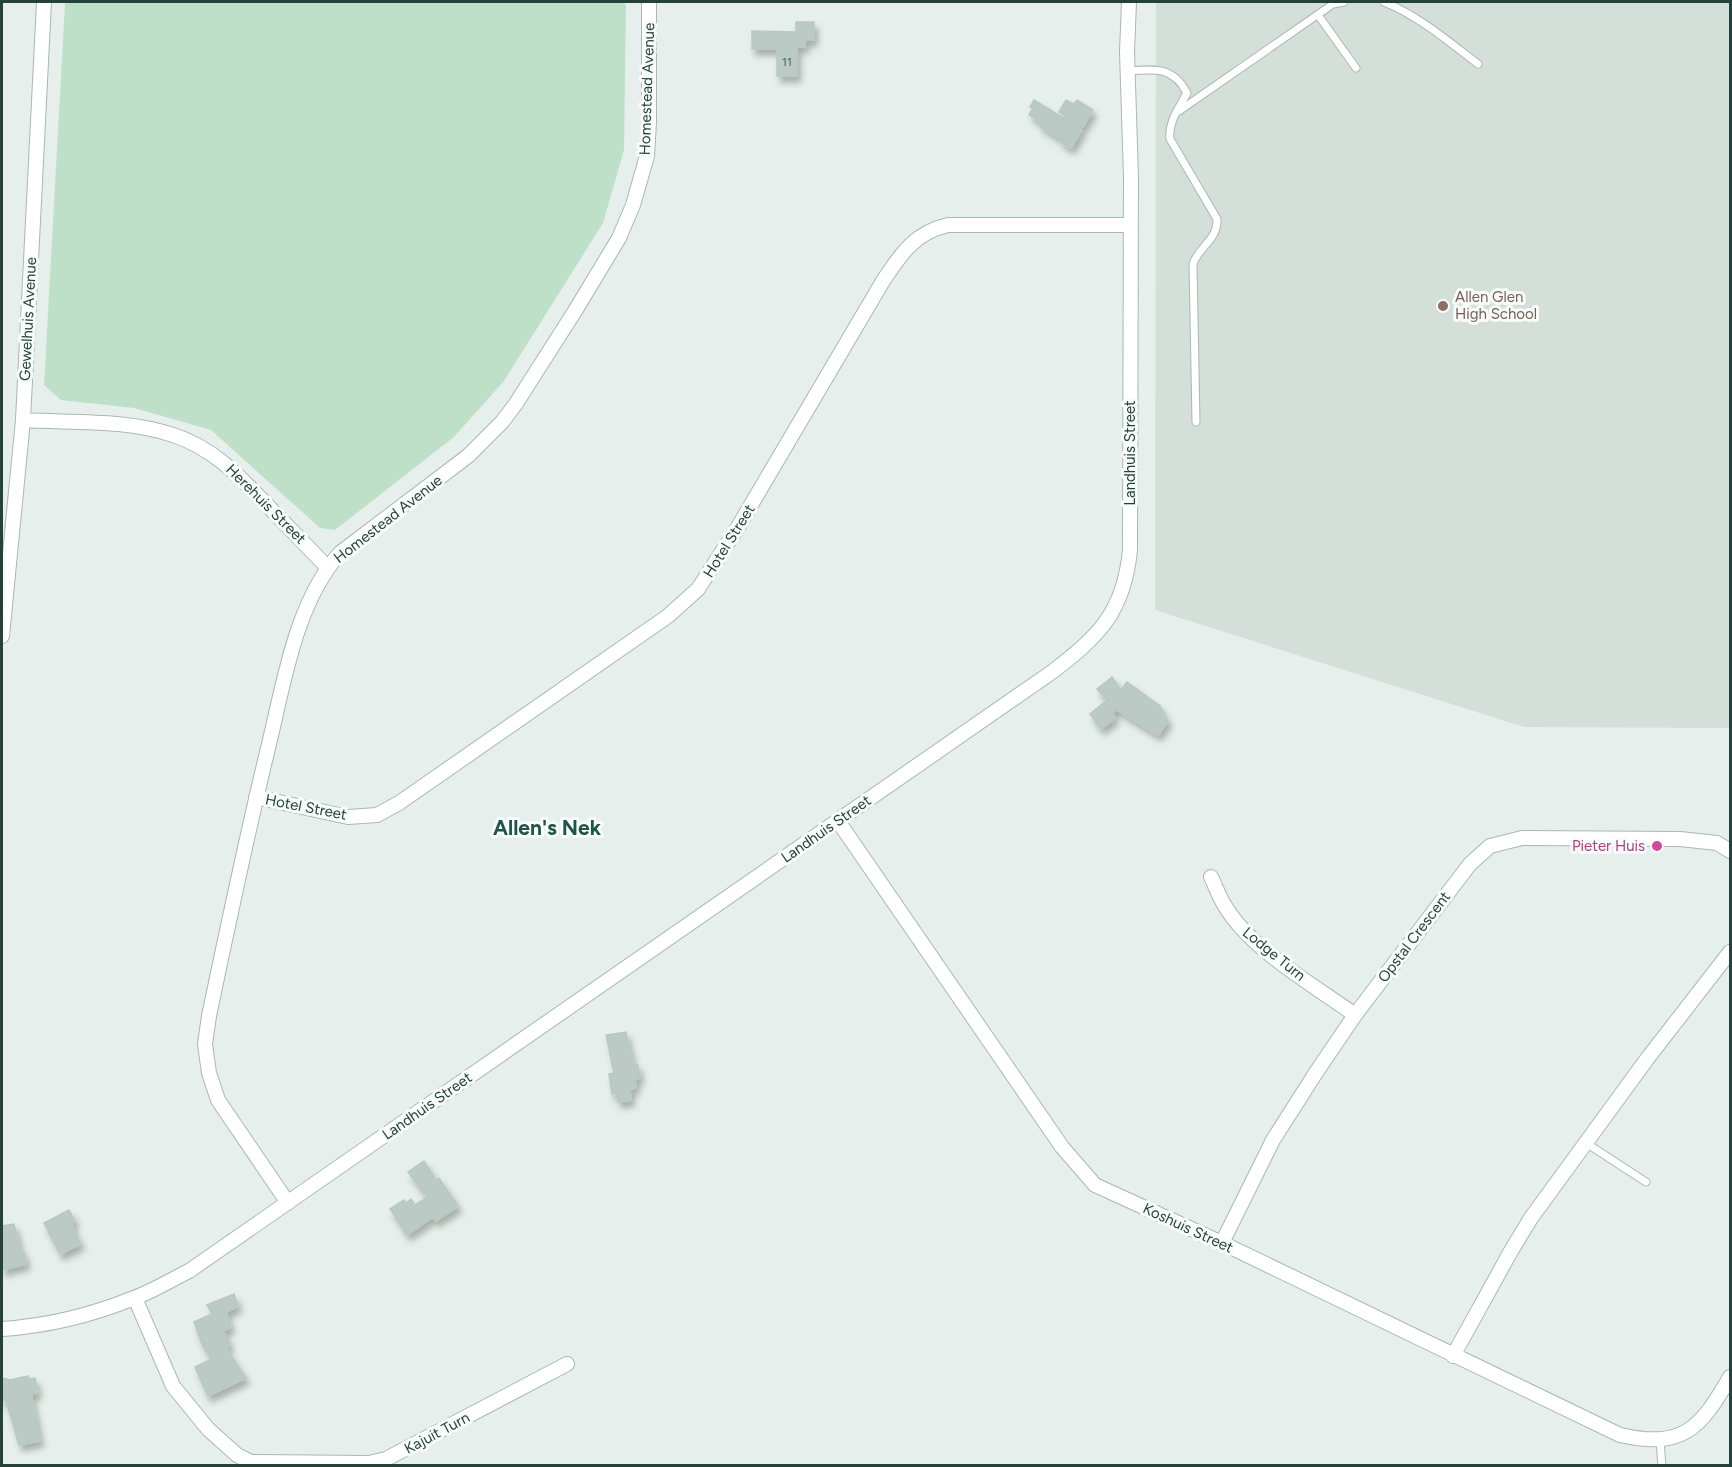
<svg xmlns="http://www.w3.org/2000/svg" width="1732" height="1467" font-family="Figtree,sans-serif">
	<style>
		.built { fill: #d4dfda }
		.green { fill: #bfe0c8 }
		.building { fill: #bbcac4; stroke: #b8c9c2; stroke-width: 1.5; filter: url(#shadow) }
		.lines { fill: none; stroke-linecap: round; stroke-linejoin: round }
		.lane-casing { stroke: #a8b8b2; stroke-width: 9 }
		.street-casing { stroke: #a8b8b2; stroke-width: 16 }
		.lane { stroke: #fff; stroke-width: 7 }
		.street { stroke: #fff; stroke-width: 14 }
		.education-dot { fill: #8d6e63; stroke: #f7fbf9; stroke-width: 2 }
		.hotel-dot { fill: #d1479c; stroke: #f7fbf9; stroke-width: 2 }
		.labels { text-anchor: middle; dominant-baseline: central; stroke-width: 6; stroke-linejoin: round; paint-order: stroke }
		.number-label { font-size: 12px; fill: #4a645c }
		.street-label { font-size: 15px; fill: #24423a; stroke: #f7fbf9 }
		.education-label { font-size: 15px; fill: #785e54; stroke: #f7fbf9; text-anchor: start }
		.hotel-label { font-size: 15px; fill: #b23c85; stroke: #f7fbf9; text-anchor: end }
		.district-label { font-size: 21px; font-weight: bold; fill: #1f5548; stroke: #f7fbf9 }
	</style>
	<defs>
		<filter id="shadow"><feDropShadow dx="3.5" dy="6" stdDeviation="3" flood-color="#0004"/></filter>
	</defs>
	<rect width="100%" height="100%" fill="#e6efeb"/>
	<path class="built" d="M1156 2H1730V728L1524 727 1155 610Z"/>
	<path class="green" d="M67 2H623L626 5 624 150 603 223 504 381 454 437 335 530 320 528 211 430 134 408 61 400 44 385 65 4Z"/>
	<path class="building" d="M796 22H814V40H805V47H797V76H777V49H752V31L796 32Z
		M1034 100 1065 119 1066 117 1059 112 1066 100 1074 104 1077 100 1093 110 1083 127 1079 125 1078 127 1082 130 1071 148 1061 142 1063 140 1039 125 1041 122 1029 115 1033 108 1030 107Z
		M1112 677 1121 690 1127 682 1160 706 1168 721 1158 735 1116 709 1112 714 1115 718 1101 729 1090 714 1107 700 1097 689Z
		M626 1032 633 1065H638L640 1078 635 1079 636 1088 630 1089 631 1100 618 1102 616 1093 612 1094 609 1074 614 1073 606 1035Z
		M424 1161 436 1180 439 1178 458 1206 436 1221 433 1217 407 1235 390 1209 404 1200 406 1203 411 1199 415 1205 427 1197 408 1172Z
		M69 1210 75 1221 72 1223 74 1231 81 1244 60 1254 44 1223Z
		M14 1224 21 1252H24L26 1264 2 1270V1226Z
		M234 1294 238 1306 226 1312 231 1327 223 1331 230 1344 227 1345 228 1351 246 1378 208 1396 195 1367 211 1359 202 1344 194 1322 212 1314 207 1305Z
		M28 1376V1379L35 1378 38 1393 31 1394 40 1441 19 1445 6 1400 2 1401V1378L10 1380Z"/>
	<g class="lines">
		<defs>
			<path id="lane" d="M1384 2C1419 16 1448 41 1478 64
				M1318 15 1356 68
				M1128 71C1154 69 1173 66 1187 93 1179 108 1168 122 1170 139L1217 219C1218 240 1199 246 1193 264L1196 422
				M1179 111 1333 4 1344 2
				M1586 1143 1646 1182
				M1660 1441 1662 1466"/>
			<path id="street" d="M23 420C72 423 126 419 173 435 214 448 241 478 270 508 289 528 308 547 327 567
				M2 636 23 420 44 2
				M256 797 348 817 377 815 399 803 668 616 698 589 738 527 883 281C901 254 914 233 948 225H1129
				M838 821 1062 1147 1095 1185 1222 1243 1620 1435C1683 1449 1700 1429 1730 1377
				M1211 877C1216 887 1219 897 1225 906 1250 949 1315 986 1355 1015
				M288 1203 218 1100 209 1073 205 1044 209 1016C228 925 247 834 269 744 284 682 296 602 340 553L468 456 502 422 515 405 575 311 619 238 633 205 647 156 649 122V2
				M1222 1243 1273 1140 1317 1071 1355 1015 1470 864 1490 846 1522 838 1680 839 1717 843 1730 851
				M135 1298 173 1386 208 1429 237 1455 251 1462 369 1463 386 1459 567 1364
				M2 1329C47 1326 92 1315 134 1298 153 1291 171 1280 189 1271L1052 672C1099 636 1124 612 1130 550L1131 177 1127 52 1129 2
				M1453 1356 1511 1251 1531 1218 1647 1059 1730 952"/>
		</defs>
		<use href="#lane" class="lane-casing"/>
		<use href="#street" class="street-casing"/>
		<use href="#lane" class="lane"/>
		<use href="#street" class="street"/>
	</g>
	<circle class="education-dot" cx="1443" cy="306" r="6"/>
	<circle class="hotel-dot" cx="1657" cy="846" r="6"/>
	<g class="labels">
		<g class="number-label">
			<text x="787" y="62">11</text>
		</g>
		<g class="street-label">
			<text transform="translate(647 89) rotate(-88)">Homestead Avenue</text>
			<text transform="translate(28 319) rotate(-87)">Gewelhuis Avenue</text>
			<text transform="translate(1130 453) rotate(-90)">Landhuis Street</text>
			<text transform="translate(266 504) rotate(45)">Herehuis Street</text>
			<text transform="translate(388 519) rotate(-38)">Homestead Avenue</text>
			<text transform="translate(729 541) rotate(-58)">Hotel Street</text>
			<text transform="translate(306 807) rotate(11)">Hotel Street</text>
			<text transform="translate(826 829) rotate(-35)">Landhuis Street</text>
			<text transform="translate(1414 937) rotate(-53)">Opstal Crescent</text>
			<text transform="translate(1274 954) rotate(39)">Lodge Turn</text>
			<text transform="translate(427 1106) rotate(-35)">Landhuis Street</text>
			<text transform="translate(1188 1228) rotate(25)">Koshuis Street</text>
			<text transform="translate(437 1433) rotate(-28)">Kajuit Turn</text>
		</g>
		<g class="education-label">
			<text x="1455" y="297">Allen Glen<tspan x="1455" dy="17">High School</tspan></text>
		</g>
		<g class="hotel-label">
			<text x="1645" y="846">Pieter Huis</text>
		</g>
		<g class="district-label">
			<text x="547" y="827">Allen's Nek</text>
		</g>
	</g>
	<rect width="1732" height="1467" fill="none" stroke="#24423a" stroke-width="6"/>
</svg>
